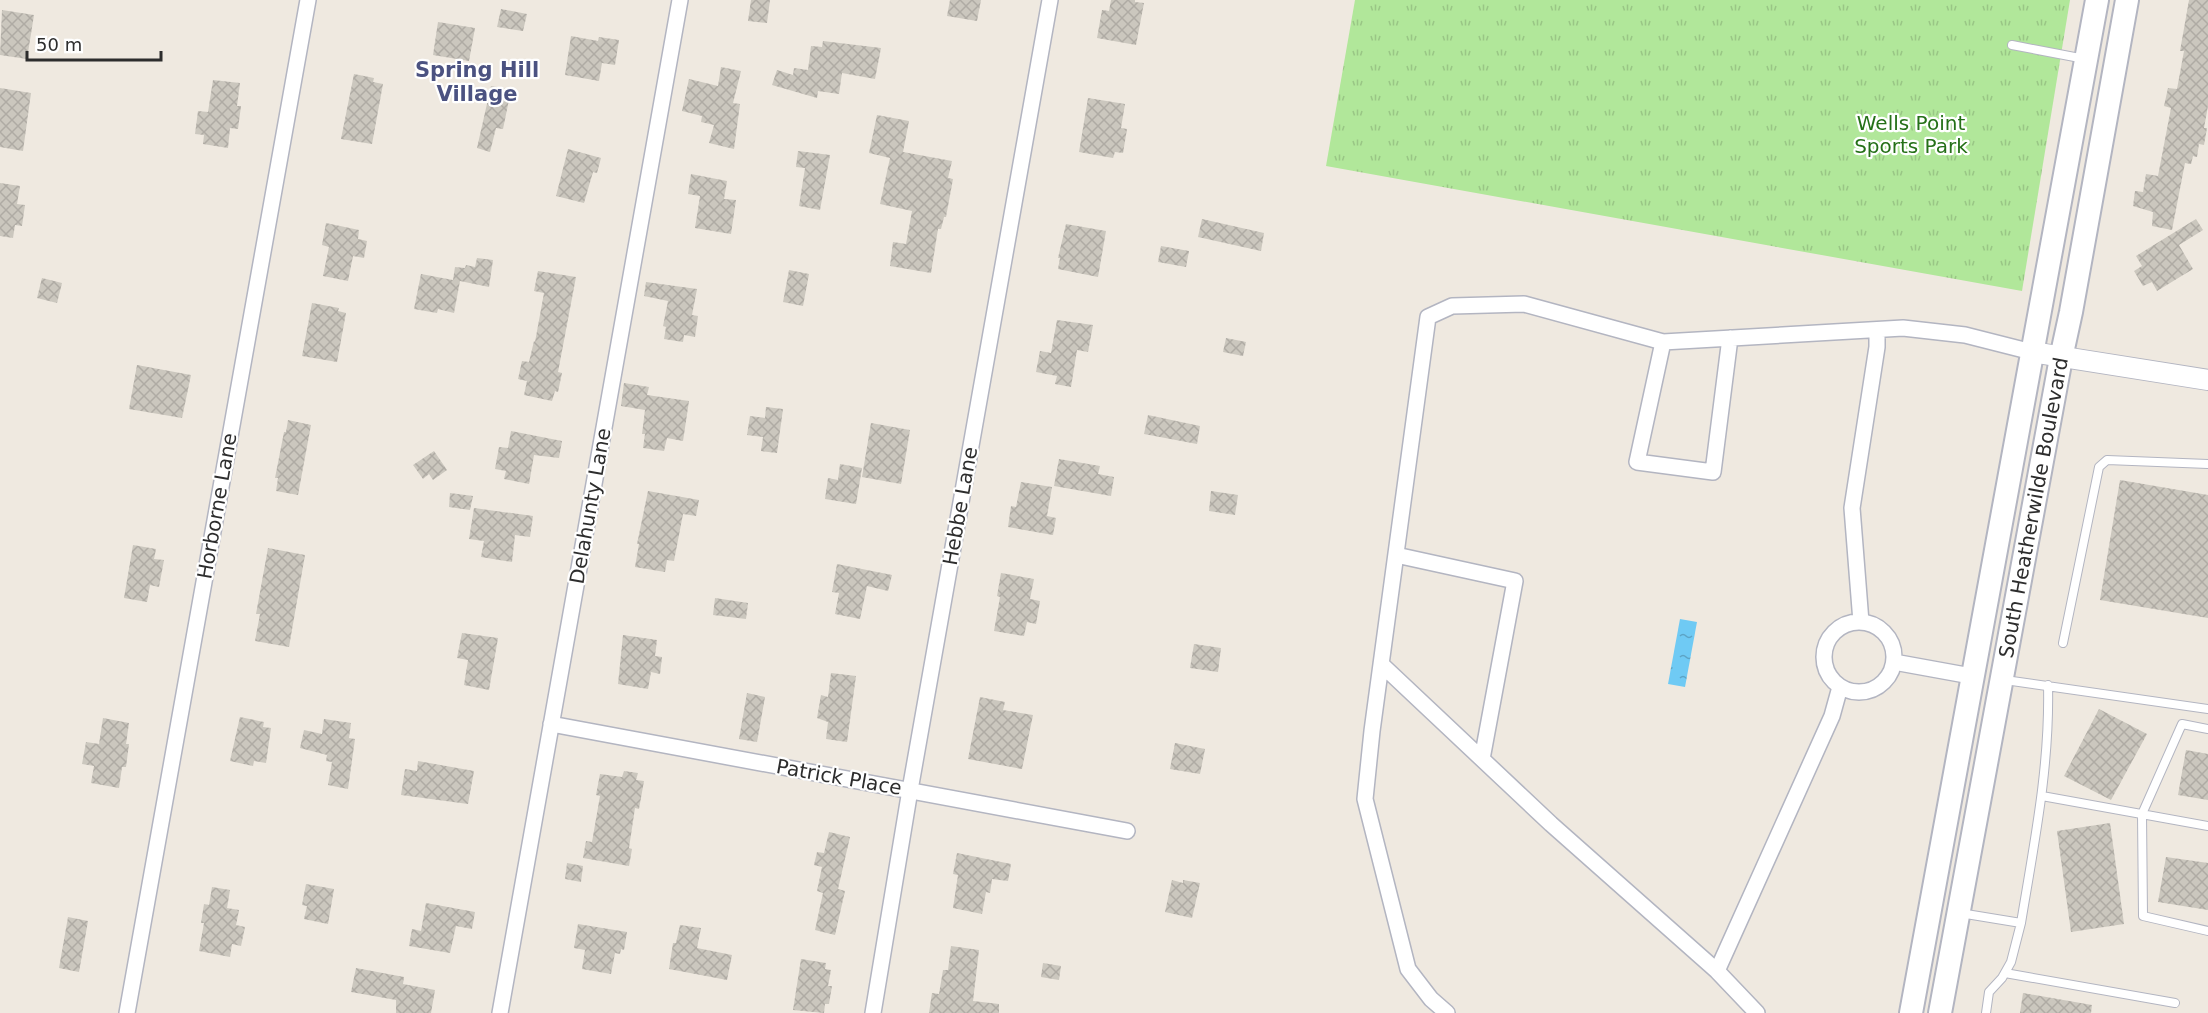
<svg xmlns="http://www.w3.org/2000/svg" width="2208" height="1013" font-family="'DejaVu Sans',sans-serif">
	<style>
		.park { fill: url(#park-tufts) }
		.water { fill: url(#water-ripples) }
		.building { fill: url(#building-cross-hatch) }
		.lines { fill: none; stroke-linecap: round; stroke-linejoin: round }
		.service-casing { stroke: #b3b5c1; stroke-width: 10 }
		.minor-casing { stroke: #b3b5c1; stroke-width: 18 }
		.tertiary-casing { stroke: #b3b5c1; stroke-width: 22 }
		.secondary-casing { stroke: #b3b5c1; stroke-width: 26 }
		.service { stroke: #fff; stroke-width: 8 }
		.minor { stroke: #fff; stroke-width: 15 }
		.tertiary { stroke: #fff; stroke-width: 20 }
		.secondary { stroke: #fff; stroke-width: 22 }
		.labels { text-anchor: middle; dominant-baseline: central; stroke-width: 4.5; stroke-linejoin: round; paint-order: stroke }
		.park-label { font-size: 20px; fill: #257018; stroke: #fff }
		.street-label { font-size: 20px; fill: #2d2d2d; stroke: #fff }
		.neighbourhood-label { font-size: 21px; font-weight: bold; fill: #4b5281; stroke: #fff }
	</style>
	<defs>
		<pattern id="park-tufts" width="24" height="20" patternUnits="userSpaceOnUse" patternTransform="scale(1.5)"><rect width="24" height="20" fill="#b1e79a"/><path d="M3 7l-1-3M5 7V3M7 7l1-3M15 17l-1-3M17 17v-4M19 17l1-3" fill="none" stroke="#99c685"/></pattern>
		<pattern id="water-ripples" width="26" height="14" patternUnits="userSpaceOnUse" patternTransform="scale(1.5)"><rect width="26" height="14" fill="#6fcaf4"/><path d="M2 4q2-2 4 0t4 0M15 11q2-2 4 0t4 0" fill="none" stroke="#5ca4c6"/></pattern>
		<pattern id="building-cross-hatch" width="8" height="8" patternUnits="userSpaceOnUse" patternTransform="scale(1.5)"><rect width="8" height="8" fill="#cbc7be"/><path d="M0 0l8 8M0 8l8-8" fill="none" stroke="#afaba4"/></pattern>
	</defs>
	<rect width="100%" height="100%" fill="#efe9e0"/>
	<path class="park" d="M1355 0H2070L2022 291 1326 166Z"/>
	<path class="water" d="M1680 619 1697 622 1685 687 1668 684Z"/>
	<path class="building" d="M751 0H770L767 23 748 21Z
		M950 0H981L977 21 947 16Z
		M1111 0H1135V2L1144 3 1136 45 1097 38 1102 10 1109 11Z
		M2189 0H2208V106L2204 128H2207L2204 145 2199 144 2197 157 2193 156 2191 164 2185 163 2172 230 2152 226 2153 212 2133 206 2135 191 2143 192 2146 174 2158 176 2171 108 2164 106 2168 88 2177 89 2184 51H2180Z
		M501 9 527 14 523 31 497 27Z
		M2 10 34 15 27 59 0 55Z
		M438 22 475 28 469 61 433 55Z
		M571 36 598 41 599 37 619 40 615 65 602 63 599 81 565 75Z
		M823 41 881 48 875 79 842 73 839 94 818 91 817 98 772 85 777 70 793 75 794 68 808 70 811 46 822 47Z
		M721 67 741 71 733 103 740 104 734 149 709 143 714 125 701 122 702 116 682 111 689 79 718 86Z
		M354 74 374 78 373 82 383 84 372 144 341 139Z
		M213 80 240 83 237 106H241L238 129 230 128 228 148 203 144 204 135 195 134 198 111 208 112Z
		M491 86 511 90 503 129 496 128 490 152 477 148Z
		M0 88 31 93 23 151 0 147Z
		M1088 98 1125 104 1121 128 1127 129 1123 153 1115 152 1113 158 1079 152Z
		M877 115 909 121 903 152 952 161 948 178 953 179 946 217H944L941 229H938L931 273 890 266 893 242 906 244 912 211 880 204 890 158 869 153Z
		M568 149 601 158 597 173 593 172 584 203 556 196Z
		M798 151 830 155 820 210 799 206 805 168 796 167Z
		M691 174 727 181 724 199 736 200 731 234 695 228 700 196 688 194Z
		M0 183 20 186 17 204 25 205 22 226 15 225 13 238 0 236Z
		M1202 219 1264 233 1261 251 1198 237Z
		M2196 219 2203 230 2179 245 2193 269 2157 291 2152 282 2143 286 2134 271 2142 266 2136 256Z
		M326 223 359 230 358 239 367 241 364 258 353 256 348 281 323 276 329 247 322 245Z
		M1066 224 1106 231 1098 277 1058 269 1060 258H1058Z
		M1161 246 1189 251 1186 267 1158 262Z
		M477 258 493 260 489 287 460 281 454 313 438 309 437 313 414 309 421 274 453 280 455 267 465 268 466 265 475 267Z
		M789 270 809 274 803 306 783 302Z
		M538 271 576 277 558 372 562 373 558 392 555 391 552 401 524 395 527 381 518 379 522 361 529 362 534 341 535 342 544 293 534 291Z
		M42 278 62 283 57 303 37 298Z
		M646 282 697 289 692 315 698 316 695 337 684 335 683 342 664 339 666 327 663 326 668 301 644 296Z
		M312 303 339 308 338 311 346 313 337 362 302 356Z
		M1057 320 1093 325 1088 352 1077 350 1071 387 1055 384 1057 376 1036 372 1040 351 1051 353Z
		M1226 338 1246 342 1243 356 1223 352Z
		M137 365 191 375 182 418 129 409Z
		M624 383 649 387 647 395 689 401 683 441 667 438 664 451 643 448 645 434H642L645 410 621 406Z
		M766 407 783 409 777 453 761 451 763 437 747 435 750 416 765 418Z
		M1148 415 1200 426 1197 444 1144 434Z
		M288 420 311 425 298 495 276 491 278 478H275L284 432H286Z
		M871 423 910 430 901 484 862 477Z
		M511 431 562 441 559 458 534 455 529 484 504 479 506 471 495 469 499 447 508 448Z
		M434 451 447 470 433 480 429 474 423 479 413 465Z
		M1059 459 1100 466 1098 474 1114 477 1111 496 1054 486Z
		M840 464 862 468 856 504 825 499 828 478 838 480Z
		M2120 480 2208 495V618L2100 600Z
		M1021 482 1052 487 1047 516 1056 518 1053 535 1008 527 1011 506 1016 507Z
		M648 491 699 500 696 516 683 514 674 561 667 560 665 572 635 567 639 544H637Z
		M1211 491 1238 495 1235 515 1209 511Z
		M450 493 473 496 470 510 449 507Z
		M474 508 533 516 530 537 515 535 512 562 481 557 484 541 469 539Z
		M133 545 156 549 154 559 164 560 159 587 150 585 147 602 124 598Z
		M268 548 305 555 289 647 255 641 260 614H256Z
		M837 564 892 575 888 591 867 586 860 619 835 614 839 593 832 592Z
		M1001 573 1034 579 1030 599 1040 601 1036 624 1027 622 1024 636 994 631 1000 597 997 596Z
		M715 598 748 603 746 619 713 615Z
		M462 633 498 638 489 690 464 685 468 660 457 658Z
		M623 635 657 640 655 656 662 657 660 674 651 672 648 689 618 684Z
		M1194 644 1221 648 1218 672 1190 668Z
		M831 673 856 676 847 742 826 739 828 722 817 718 821 695 828 697Z
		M747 693 765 697 757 742 739 739Z
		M980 697 1005 702 1003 710 1033 715 1022 769 968 759Z
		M2099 709 2147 734 2111 800 2064 776Z
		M240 717 264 722 263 727 271 728 266 763 254 761 253 766 230 761Z
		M103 718 129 723 126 744H129L126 767H122L119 788 91 783 94 766 82 764 86 742 99 744Z
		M324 719 351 723 349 738 355 739 348 789 328 785 332 762 326 761 327 755 300 748 304 730 322 734Z
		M1175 743 1205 749 1200 774 1170 769Z
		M2186 750 2208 754V800L2178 795Z
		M418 761 474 771 468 804 401 795 405 769 417 771Z
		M624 771 638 773 636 780 644 781 639 809 635 808 629 848 632 849 629 866 583 858 586 841 592 842 600 796 596 795 600 774 622 777Z
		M2110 823 2124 924 2071 932 2057 831Z
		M829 832 850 837 838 889 845 891 835 935 815 930 823 893 817 891 822 867 814 865 817 852 824 853Z
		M957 853 1011 864 1008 881 992 879 990 893 986 892 982 914 953 908 958 875 953 874Z
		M2166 857 2208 863V910L2158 902Z
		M567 863 583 866 581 882 565 879Z
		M1172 880 1183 883V880L1200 883 1192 918 1165 912Z
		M306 884 334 889 328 924 304 919 307 906 302 905Z
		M212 887 230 890 227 908 239 910 236 925 245 927 241 946 232 944 230 957 199 951 204 923H201L204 904 209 905Z
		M426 903 475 912 472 929 456 926 450 953 409 946 412 929 421 931Z
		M68 917 88 921 79 972 59 968Z
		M578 924 627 932 624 950 621 949 620 954 615 953 611 974 582 969 585 950 574 948Z
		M680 925 701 928 697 948 732 955 727 980 669 969 673 943H676Z
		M951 946 979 950 973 1001 999 1004V1013H929L932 993 939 994 943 970H948Z
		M801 959 826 963 825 969 831 970 828 986H832L829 1004H825L824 1013 793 1010Z
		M1043 963 1061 966 1059 980 1041 977Z
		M356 968 404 977 403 984 435 990 431 1013H396V1000L351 992Z
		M2023 993 2092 1005 2091 1013H2020Z"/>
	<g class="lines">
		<defs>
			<path id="service" d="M2012 45 2085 59
				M2063 643 2099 467 2107 460 2208 464
				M2005 680 2208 709
				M2208 729 2182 724 2142 814 2143 916 2208 931
				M2042 796 2208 826
				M1960 913 2021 923C2034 844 2050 766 2048 685
				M2005 973 2175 1003
				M1986 1013 1989 992 2002 978 2011 962 2021 923"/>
			<path id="minor" d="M1663 342 1637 462 1713 472 1730 338
				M1396 555 1515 581 1482 759
				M1861 622 1852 508 1877 347V330
				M1824 657a35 35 0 1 1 70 0a35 35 0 1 1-70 0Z
				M1894 662 1971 676
				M1381 664 1551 824 1717 971 1757 1013
				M551 724 1127 831
				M1717 971 1832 716 1840 687
				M127 1013 308 0
				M500 1013 680 0
				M873 1013 910 790 1050 0
				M1447 1013 1431 999 1408 969 1365 799 1372 731 1428 317 1452 306 1524 304 1663 342 1903 328 1965 335 2032 352"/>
			<path id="tertiary" d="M2032 352 2208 380"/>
			<g id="secondary">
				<path d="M1911 1013 2097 0"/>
				<path id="s1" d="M1940 1013 2061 358 2071 312 2127 0"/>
			</g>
		</defs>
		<use href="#service" class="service-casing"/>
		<use href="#minor" class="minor-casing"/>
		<use href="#tertiary" class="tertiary-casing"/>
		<use href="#secondary" class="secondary-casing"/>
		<use href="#service" class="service"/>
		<use href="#minor" class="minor"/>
		<use href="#tertiary" class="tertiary"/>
		<use href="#secondary" class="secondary"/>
	</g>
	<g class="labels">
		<g class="park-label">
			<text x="1911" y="123">Wells Point<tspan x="1911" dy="23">Sports Park</tspan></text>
		</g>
		<g class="street-label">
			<text transform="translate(217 506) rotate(-80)">Horborne Lane</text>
			<text transform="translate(590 506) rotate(-80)">Delahunty Lane</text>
			<text transform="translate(960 506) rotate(-80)">Hebbe Lane</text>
			<text stroke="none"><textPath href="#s1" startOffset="514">South Heatherwilde Boulevard</textPath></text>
			<text transform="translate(839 777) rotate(10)">Patrick Place</text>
		</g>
		<g class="neighbourhood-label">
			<text x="477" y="70">Spring Hill<tspan x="477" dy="24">Village</tspan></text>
		</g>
	</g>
	<path d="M27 51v9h134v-9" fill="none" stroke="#2d2d2d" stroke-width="3"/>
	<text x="36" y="51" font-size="18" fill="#2d2d2d" stroke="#ffffff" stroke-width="4.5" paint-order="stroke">50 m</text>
</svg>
